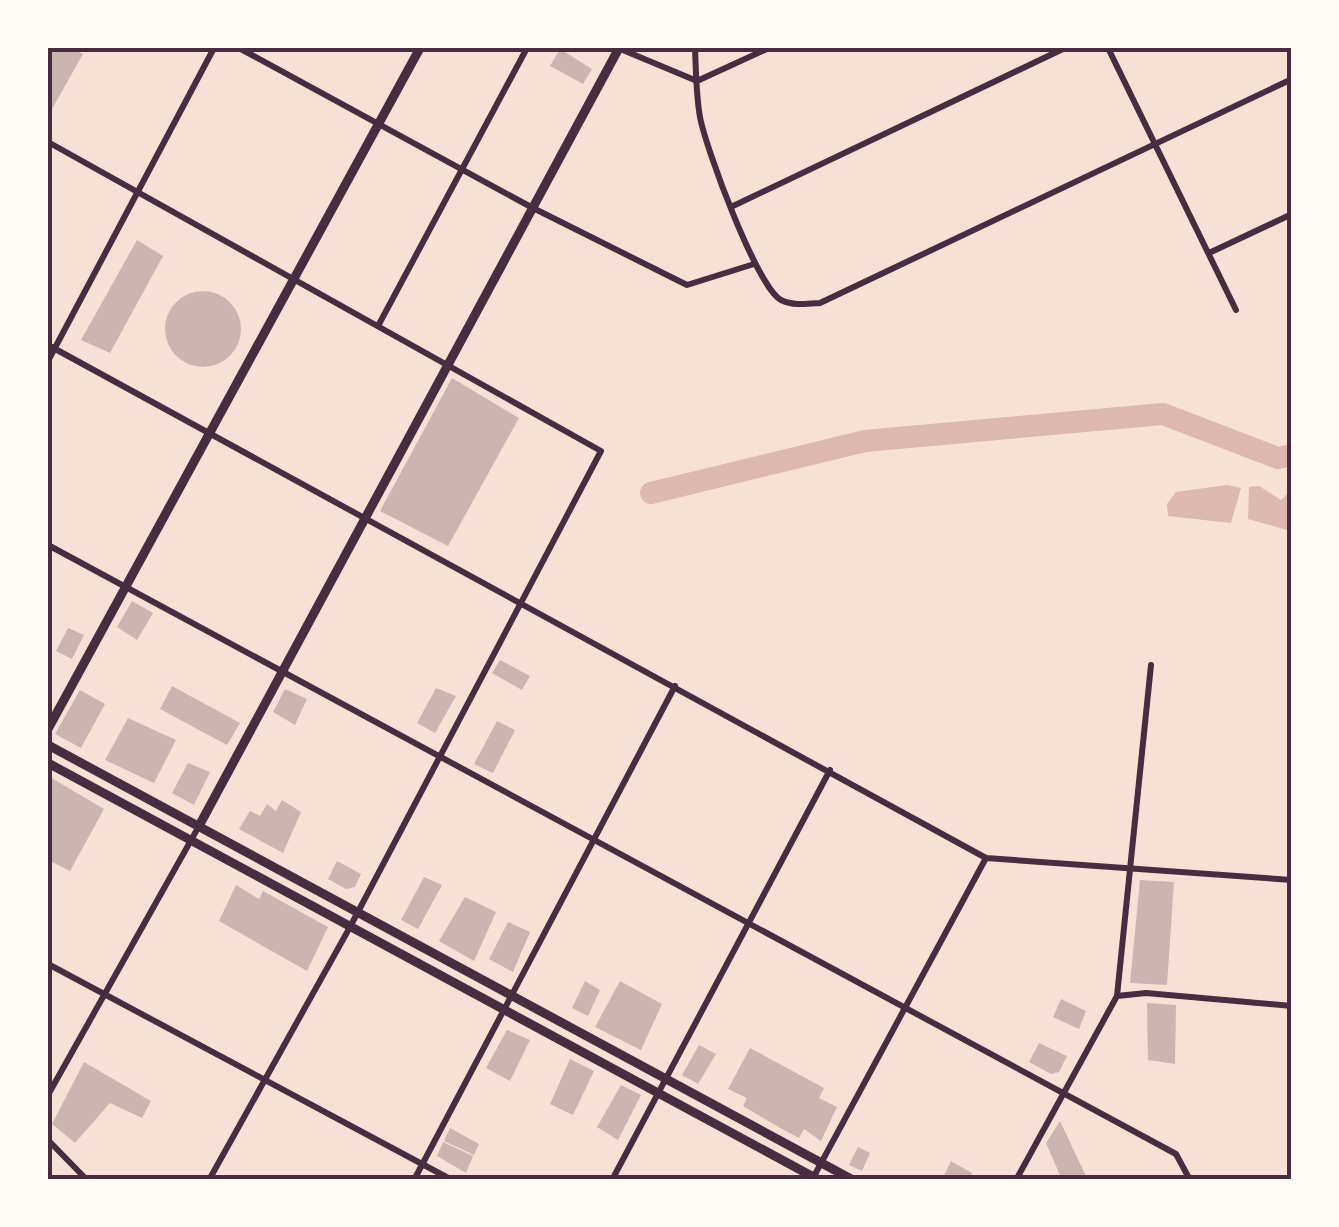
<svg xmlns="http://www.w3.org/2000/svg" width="1339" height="1227" font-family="'Varela Round',sans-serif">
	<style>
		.water { fill: #dcb8b0 }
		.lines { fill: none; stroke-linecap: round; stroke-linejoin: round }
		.river { stroke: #dcb8b0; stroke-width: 22 }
		.building { fill: #ccb4b1 }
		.minor { stroke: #4a2c40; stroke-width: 6 }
		.secondary { stroke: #4a2c40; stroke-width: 9 }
		.neatline { fill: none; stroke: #4a2c40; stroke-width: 4 }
	</style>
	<rect width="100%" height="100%" fill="#f7e1d7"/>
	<path class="water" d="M1227 485 1241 488 1231 523 1168 516 1167 504 1176 492Z
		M1259 486 1281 500 1291 490V531L1248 519 1249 487Z"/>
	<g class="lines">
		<path class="river" d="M651 493 865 441 1163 414 1278 458 1292 455"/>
	</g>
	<path class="building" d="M48 48H71L83 54 48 116Z
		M560 49 592 69 583 84 550 66Z
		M137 240 163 256 110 353 81 340Z
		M165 329a38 38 0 1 1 76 0a38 38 0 1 1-76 0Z
		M452 378 519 418 448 546 380 511Z
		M132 601 153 613 137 640 117 627Z
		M68 628 84 635 72 659 56 651Z
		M500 660 530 676 522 690 492 673Z
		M172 686 240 723 227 745 160 709Z
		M436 688 456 696 435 733 417 723Z
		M285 689 307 699 295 725 273 712Z
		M80 690 105 704 81 748 55 734Z
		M128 718 176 740 154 783 105 760Z
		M497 721 515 730 493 773 474 764Z
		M188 763 210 772 194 805 172 793Z
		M48 776 104 809 70 871 48 860Z
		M282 800 301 812 283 853 239 829 250 811 260 816 267 804 276 811Z
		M337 861 361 874 355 887 346 889 328 879Z
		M424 877 442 885 418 929 401 920Z
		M1140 880 1174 882 1167 985 1130 983Z
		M236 885 259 899 263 891 328 927 307 971 219 921Z
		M465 897 496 912 474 961 439 941Z
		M508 922 530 932 513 972 489 959Z
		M585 981 600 990 588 1016 572 1008Z
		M620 981 662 1004 641 1050 595 1027Z
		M1061 999 1086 1011 1079 1029 1053 1017Z
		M1147 1003 1176 1005 1175 1064 1148 1060Z
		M507 1030 530 1040 510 1081 486 1068Z
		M1039 1043 1067 1056 1059 1072 1051 1074 1029 1062Z
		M699 1045 716 1054 698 1084 682 1075Z
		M750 1048 824 1088 819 1098 837 1107 821 1141 804 1129 799 1138 782 1129 743 1106 747 1098 728 1089Z
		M570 1059 594 1071 573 1115 550 1104Z
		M84 1062 151 1101 142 1118 110 1103 75 1143 52 1124Z
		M621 1085 641 1095 618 1140 597 1127Z
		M1060 1121 1086 1176 1080 1180H1062L1046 1143Z
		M450 1128 479 1144 474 1155 444 1141Z
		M443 1142 473 1156 466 1173 437 1156Z
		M858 1147 870 1153 862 1171 849 1165Z
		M951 1161 972 1173 969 1180H942Z"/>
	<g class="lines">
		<path class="minor" d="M239 48 531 207 687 285 754 264
			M618 48 697 81 769 48
			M695 48C696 70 696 95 700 117 706 149 757 287 781 300 793 306 807 304 820 303L1292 79
			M1108 48 1236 310
			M48 142 601 451 350 927 209 1180
			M733 206 1065 48
			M1209 253 1292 214
			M378 326 527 48
			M48 345 986 858 1292 880
			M48 361 214 48
			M48 545 1176 1154 1190 1180
			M48 964 452 1180
			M1117 996 1146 993 1292 1006
			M48 1095 199 826
			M48 1140 87 1180
			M813 1178 986 858
			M414 1180 675 686
			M612 1180 830 770
			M1016 1180 1117 996 1151 665"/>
		<path class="secondary" d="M48 729 420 48
			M48 745 853 1180
			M48 763 819 1180
			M199 826 619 48"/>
	</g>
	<rect width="1339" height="1227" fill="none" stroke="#fffaf5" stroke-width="100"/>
	<rect x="50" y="50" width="1239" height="1127" class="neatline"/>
</svg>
